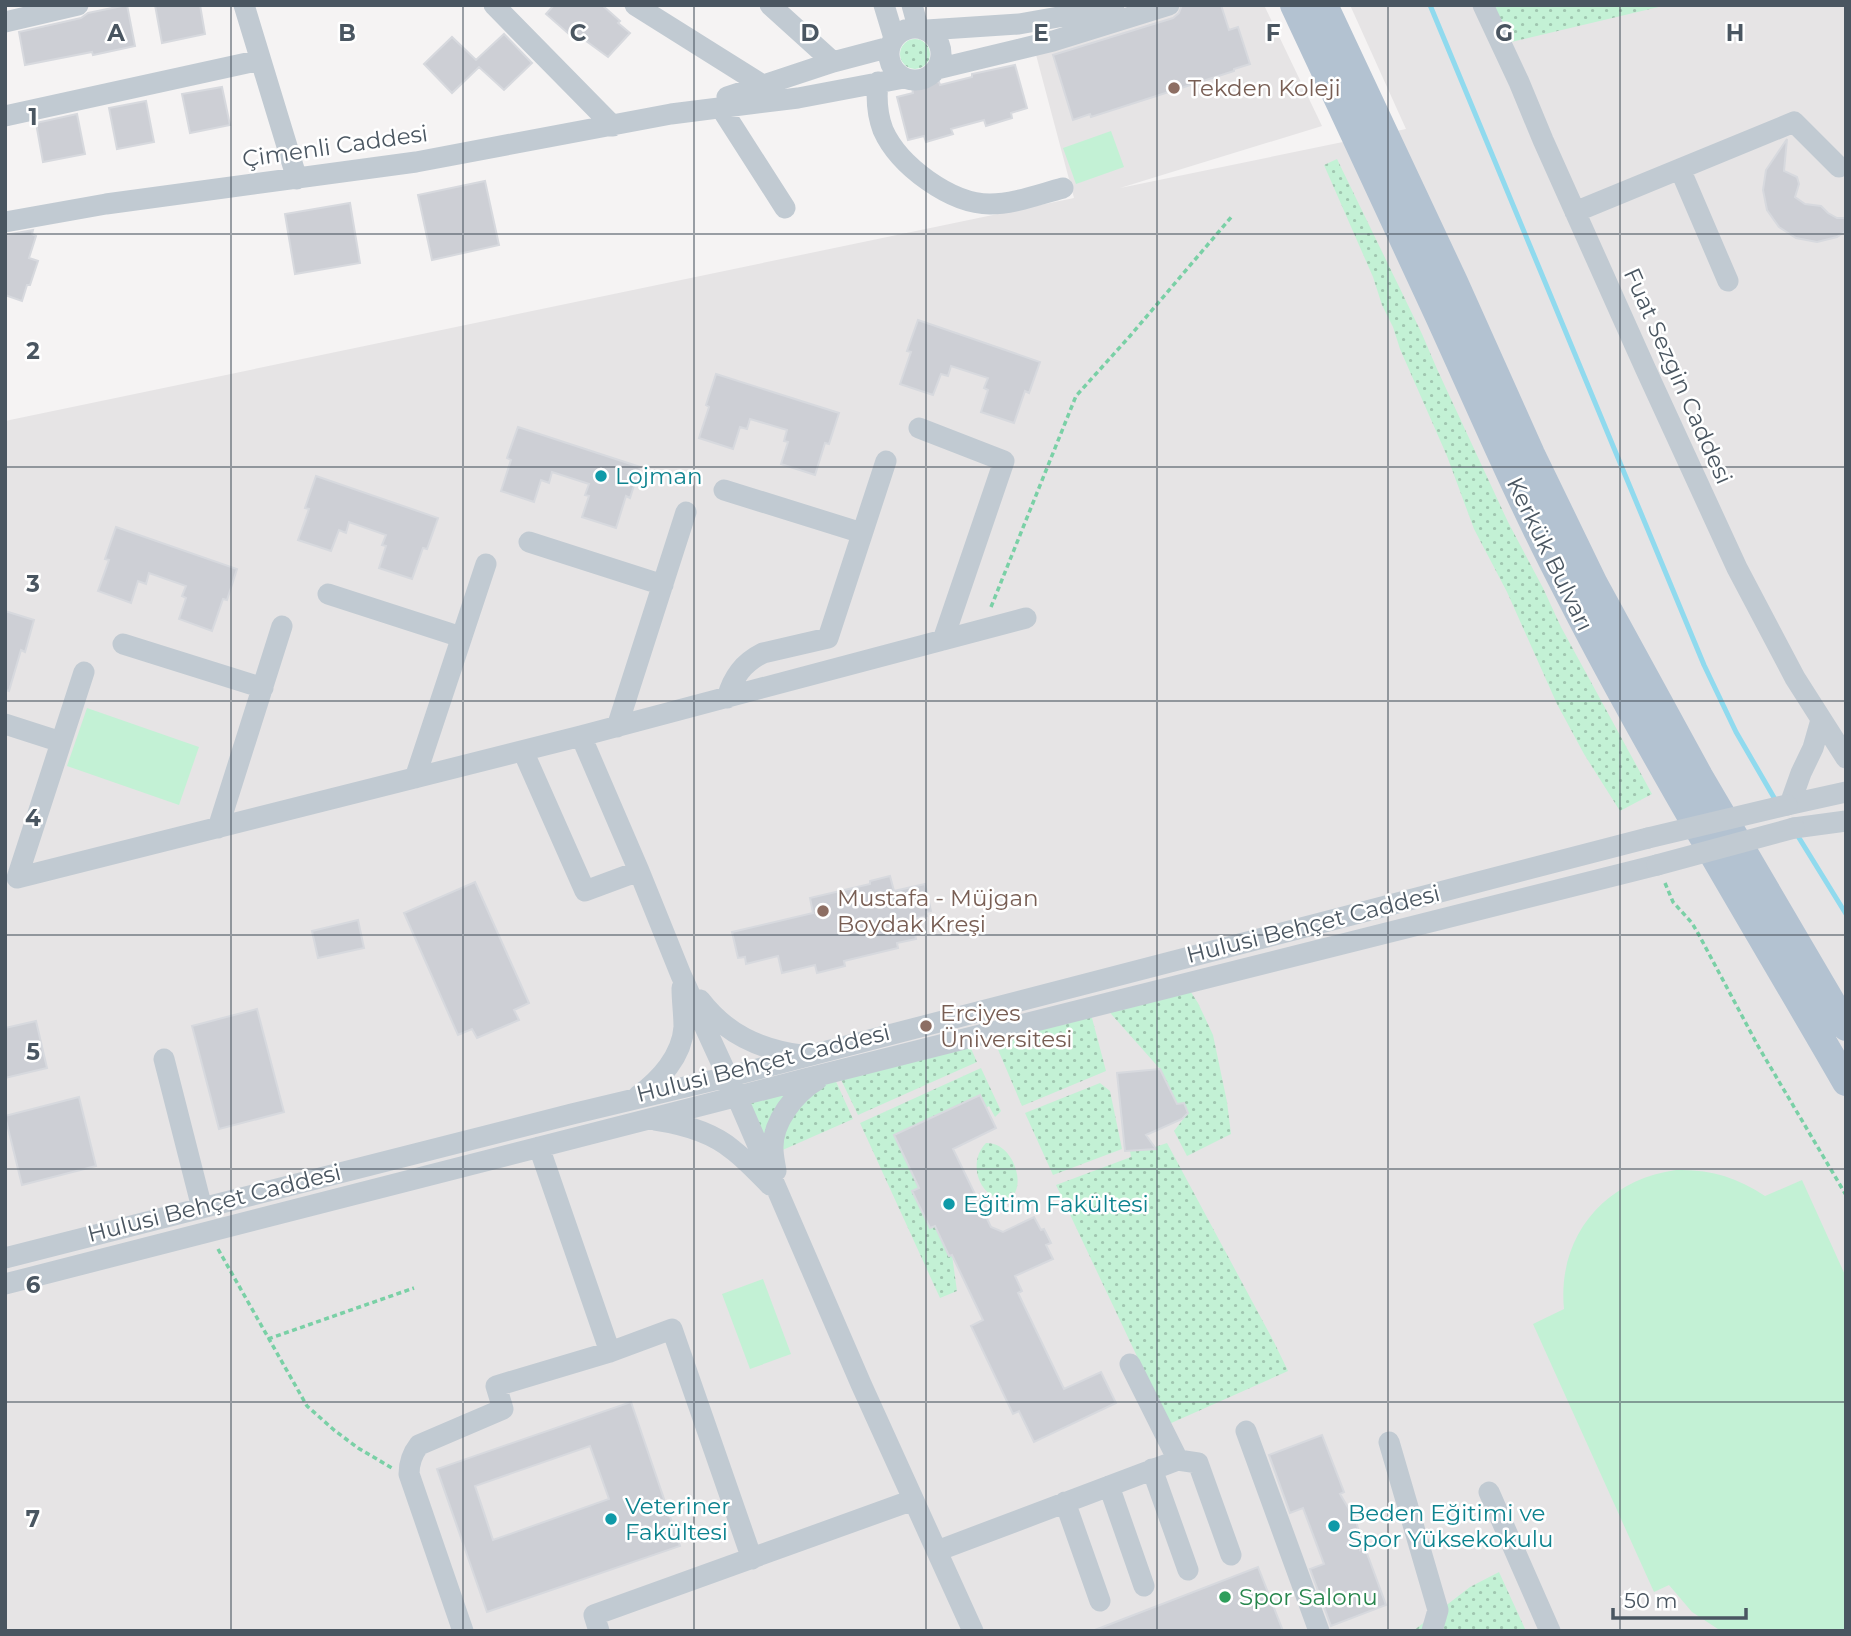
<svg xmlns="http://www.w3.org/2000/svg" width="1851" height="1636" font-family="Montserrat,sans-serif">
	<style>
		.education { fill: #e6e4e5 }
		.green { fill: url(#green-dots) }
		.pitch { fill: #c3f1d5 }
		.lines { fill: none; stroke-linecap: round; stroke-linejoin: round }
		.stream { stroke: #90daee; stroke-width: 5 }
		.building { fill: #cdcfd5; stroke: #d7d9de; stroke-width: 2; fill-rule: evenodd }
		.path { stroke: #7ad0a6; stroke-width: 3.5; stroke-dasharray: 5 3.5; stroke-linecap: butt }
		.minor { stroke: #c1cad2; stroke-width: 21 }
		.major { stroke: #b3c2d1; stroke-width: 28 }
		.minor-bridge { stroke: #c1cad2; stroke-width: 21 }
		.grid { fill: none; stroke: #4a5661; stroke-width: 2; stroke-opacity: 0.55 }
		.education-dot { fill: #8d6e63; stroke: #fff; stroke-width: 2.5 }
		.culture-dot { fill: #0f9aa8; stroke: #fff; stroke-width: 2.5 }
		.leisure-dot { fill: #2e9e5b; stroke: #fff; stroke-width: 2.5 }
		.labels { text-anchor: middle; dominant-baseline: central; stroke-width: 5; stroke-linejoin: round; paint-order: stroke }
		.education-label { font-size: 23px; fill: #785e54; stroke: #fff; text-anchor: start }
		.street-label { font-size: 23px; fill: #4a5661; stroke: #fff }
		.culture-label { font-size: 23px; fill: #0d838f; stroke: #fff; text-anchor: start }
		.leisure-label { font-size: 23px; fill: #27864d; stroke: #fff; text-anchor: start }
		.grid-label { font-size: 23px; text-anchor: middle; font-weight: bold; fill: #4a5661; stroke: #fff; stroke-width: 5; stroke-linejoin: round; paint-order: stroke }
	</style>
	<defs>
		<pattern id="green-dots" width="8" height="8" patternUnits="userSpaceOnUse" patternTransform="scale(1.75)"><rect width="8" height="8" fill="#c3f1d5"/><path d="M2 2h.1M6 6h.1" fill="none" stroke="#a0c6b0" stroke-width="1.8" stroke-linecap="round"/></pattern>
	</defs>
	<rect width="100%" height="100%" fill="#f5f3f3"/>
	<path class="education" d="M1178 5H1264L1322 126 1120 188 1406 129 1350 5H1846V1631H5V421L1074 198 1035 51Z"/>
	<path class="green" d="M1493 5H1667L1511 42Z
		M900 54a15 15 0 1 1 30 0a15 15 0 1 1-30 0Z
		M1337 159 1422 334 1437 369 1508 522 1543 588 1561 627 1652 794 1620 811 1584 754 1557 704 1507 592 1474 529 1447 456 1400 349 1393 327 1382 305 1373 277 1324 165Z
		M1181 977 1198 1003 1213 1035 1227 1102 1231 1134 1187 1156 1174 1131 1188 1113 1184 1103 1177 1104 1160 1069 1097 998Z
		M1087 999 1106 1071 1022 1106 988 1026Z
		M964 1033 977 1062 858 1115 834 1065Z
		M829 1066 853 1119 769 1156 751 1115V1099Z
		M981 1068 1001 1111 995 1117 989 1106 986 1108 979 1095 894 1135 919 1188 913 1191 930 1228 935 1226 949 1256 952 1255 957 1291 940 1298 860 1123Z
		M1100 1083 1110 1091 1122 1149 1053 1175 1025 1113Z
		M986 1143C1015 1142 1028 1191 1008 1199 1004 1201 1000 1199 997 1198 975 1189 970 1159 986 1143Z
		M1167 1143 1274 1342 1288 1371 1169 1424 1056 1185 1131 1157 1130 1151 1155 1147Z
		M1499 1572 1526 1631H1413L1470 1587Z"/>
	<path class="pitch" d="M1111 131 1124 167 1076 184 1063 148Z
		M87 708 199 747 179 805 67 766Z
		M1676 1170C1709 1169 1737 1177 1765 1196L1802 1180 1846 1277V1630L1844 1631H1721L1692 1612 1669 1585 1654 1592 1533 1324 1564 1309C1557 1237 1604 1180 1676 1170Z
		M763 1279 791 1354 750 1369 722 1294Z"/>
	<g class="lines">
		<path class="stream" d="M1430 5 1704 665 1736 732 1776 801
			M1796 833 1846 914"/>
	</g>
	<path class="building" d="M127 5 135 46 93 55 92 52 25 65 19 32 81 18 88 13Z
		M155 5H200L205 34 162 43Z
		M554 5H602L620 21 618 23 630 33 608 57 582 38 578 42 546 14Z
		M1182 5H1221L1229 30 1238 27 1250 64 1234 69V71L1091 117 1090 114 1073 120 1053 55 1173 18 1179 13Z
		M504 34 532 63 504 90 479 67 452 93 424 64 452 37 476 60Z
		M1015 65 1027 108 1011 113 1012 118 986 126 984 120 951 129 953 134 926 142 924 136 908 140 897 97 913 93 912 88 914 86 932 81 939 82 940 85 972 77V74Z
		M222 87 230 125 190 133 182 94Z
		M146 101 154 142 117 149 109 108Z
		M77 114 85 154 43 162 36 123Z
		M1787 139 1784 171 1797 177 1799 184 1795 197 1805 204 1821 206 1828 213 1837 218H1846V231L1837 237 1817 242 1796 238 1779 227 1767 210 1763 190 1766 170Z
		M485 181 499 245 432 260 418 195Z
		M350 203 360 263 295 274 285 214Z
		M33 230 32 234 36 236 29 258 38 261 30 285H27L22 301 5 295V235Z
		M918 320 1040 362 1029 393 1025 391 1014 423 981 412 988 390 984 388 988 378 951 366 948 376 941 374 933 395 900 384 911 352 907 351Z
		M716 374 839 413 829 444 825 443 815 475 781 464 788 442 784 441 787 430 750 419 747 429 740 427 733 449 699 438 709 407 706 405Z
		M518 427 640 467 630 498 626 496 616 528 582 517 589 496 585 495 589 484 552 472 549 483 541 480 534 502 501 491 511 460 507 458Z
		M316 476 438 518 427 549 423 548 412 579 379 568 386 546 382 545 386 535 349 522 346 533 339 530 331 551 298 540 309 509 305 508Z
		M116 527 237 569 227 600 223 599 212 631 179 619 186 598 182 596 186 586 149 573 146 584 138 581 131 603 98 591 109 560 105 559Z
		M5 611 34 620 25 652 21 650 9 691 5 690Z
		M890 876 894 891 925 884 931 911 926 912 927 916 912 919 916 939 897 943 898 948 844 961 845 966 817 973 815 965 782 973 778 956 746 964 745 957 738 958 732 932 813 913 810 898 870 884V881Z
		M475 882 529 1003 514 1010 519 1020 477 1038 472 1029 458 1035 404 913Z
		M358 920 364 948 318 958 312 931Z
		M257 1009 284 1112 219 1129 192 1026Z
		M36 1021 47 1068 5 1078V1028Z
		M1160 1069 1177 1104 1184 1103 1188 1113 1182 1119 1146 1135 1156 1149 1125 1151 1117 1073Z
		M980 1095 996 1128 953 1149 991 1227 1003 1232 1034 1217 1041 1230 1044 1229 1051 1243 1046 1245 1053 1259 1015 1276 1022 1291 1018 1293 1064 1389 1101 1372 1116 1403 1034 1442 1019 1411 1013 1414 971 1326 983 1320 952 1255 949 1256 935 1226 930 1228 912 1191 919 1188 894 1135Z
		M79 1097 96 1166 22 1185 5 1116Z
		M631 1402 680 1546 487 1612 437 1469ZM590 1446 609 1499 493 1540 475 1486Z
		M1322 1435 1344 1492 1340 1494 1356 1521 1359 1532 1360 1550 1365 1548 1386 1605 1331 1626 1310 1569 1324 1564 1303 1508 1290 1513 1269 1455Z
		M1258 1567 1283 1631H1096L1095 1630Z"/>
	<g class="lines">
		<path class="path" d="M991 607 1076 396 1130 336 1233 215
			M1665 883 1673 902 1692 923 1699 935 1758 1046 1846 1195
			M218 1249 307 1406 334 1430 358 1448 392 1468
			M268 1339 414 1288"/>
		<path class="minor" d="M244 5 297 179
			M494 5 613 126
			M635 5 764 86
			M770 5 833 62
			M884 5 894 38
			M912 5 918 27
			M1483 5 1519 82 1543 140 1646 370 1737 568 1795 678 1846 758
			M5 22 78 5
			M889 54a26 26 0 1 1 52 0a26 26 0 1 1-52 0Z
			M927 30 1019 24 1081 13 1114 5
			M937 69 1053 41 1169 5
			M878 82C876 99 877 114 883 130 899 166 951 204 990 204 1014 204 1040 194 1063 188
			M727 97 833 62 890 47
			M721 108 785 208
			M5 116 260 60
			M1680 169 1728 281
			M1575 212 1794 122 1839 167
			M5 222 106 204 416 162 671 114 798 98 904 78
			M919 428 1004 461 943 640
			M724 490 862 533
			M529 542 663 585
			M328 594 461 637
			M123 644 263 688
			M727 698C733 677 743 663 763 653L828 638 886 461
			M5 724 61 742
			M617 727 686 512
			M581 736 639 871 681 975 737 1097 861 1384 973 1631
			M523 751 585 891 639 871
			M415 778 486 564
			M1790 804 1801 773 1813 748 1821 720
			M1787 805 1846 792
			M218 828 282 626
			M1794 828 1846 821
			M17 878 581 736 1026 618
			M17 878 84 672
			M700 1000C726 1034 759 1049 801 1055
			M164 1059 202 1208
			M638 1096C660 1080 682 1056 684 1027 684 1014 682 1001 682 988
			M655 1120C682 1124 712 1132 733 1150 746 1160 758 1173 770 1185
			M539 1147 610 1352 672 1329 752 1559
			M776 1171C775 1164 773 1156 773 1149 772 1122 795 1093 817 1080
			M5 1258 572 1114 727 1077 1648 838
			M5 1284 809 1078 1657 865
			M1130 1364 1178 1460
			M1246 1431 1319 1631
			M1389 1442 1438 1610 1432 1631
			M1152 1469 1188 1570
			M1109 1486 1144 1586
			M1489 1492 1550 1631
			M1065 1502 1100 1601
			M937 1551 1178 1460 1198 1463 1231 1555
			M463 1631 409 1474C409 1463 412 1454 419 1445L503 1409 496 1386 610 1352
			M599 1631 594 1615 913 1500"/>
		<path class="major" d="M1294 5C1342 108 1391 211 1438 314 1480 406 1520 500 1567 590 1653 758 1752 919 1846 1082
			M1324 5 1454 282 1531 454 1594 584 1699 776 1846 1027"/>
		<path class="minor-bridge" d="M1648 838 1787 805
			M1657 865 1794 828"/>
	</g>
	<path class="grid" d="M231 5V1631M463 5V1631M694 5V1631M926 5V1631M1157 5V1631M1388 5V1631M1620 5V1631M5 234H1846M5 467H1846M5 701H1846M5 935H1846M5 1169H1846M5 1402H1846"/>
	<g class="education-dot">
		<circle cx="1174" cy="88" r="7"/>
		<circle cx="823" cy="911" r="7"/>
		<circle cx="926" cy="1026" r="7"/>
	</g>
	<g class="culture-dot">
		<circle cx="601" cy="476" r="7"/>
		<circle cx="949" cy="1204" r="7"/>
		<circle cx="611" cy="1519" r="7"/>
		<circle cx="1334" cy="1526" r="7"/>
	</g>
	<circle class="leisure-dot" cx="1225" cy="1597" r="7"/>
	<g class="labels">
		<g class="education-label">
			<text x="1188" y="88">Tekden Koleji</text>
			<text x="837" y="898">Mustafa - Müjgan<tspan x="837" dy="26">Boydak Kreşi</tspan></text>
			<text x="940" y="1013">Erciyes<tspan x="940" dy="26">Üniversitesi</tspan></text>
		</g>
		<g class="street-label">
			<text transform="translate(335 146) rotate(-8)">Çimenli Caddesi</text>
			<text transform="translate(1678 376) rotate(66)">Fuat Sezgin Caddesi</text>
			<text transform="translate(1550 554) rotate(64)">Kerkük Bulvarı</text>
			<text transform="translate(1313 924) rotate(-14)">Hulusi Behçet Caddesi</text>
			<text transform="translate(763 1063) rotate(-14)">Hulusi Behçet Caddesi</text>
			<text transform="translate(214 1203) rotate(-14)">Hulusi Behçet Caddesi</text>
		</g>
		<g class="culture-label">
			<text x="615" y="476">Lojman</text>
			<text x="963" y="1204">Eğitim Fakültesi</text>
			<text x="625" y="1506">Veteriner<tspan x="625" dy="26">Fakültesi</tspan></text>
			<text x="1348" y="1513">Beden Eğitimi ve<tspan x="1348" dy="26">Spor Yüksekokulu</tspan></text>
		</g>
		<g class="leisure-label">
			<text x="1239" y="1597">Spor Salonu</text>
		</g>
	</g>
	<g class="grid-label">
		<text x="116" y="41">A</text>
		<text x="347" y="41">B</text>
		<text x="578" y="41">C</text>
		<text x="810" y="41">D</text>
		<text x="1041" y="41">E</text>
		<text x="1273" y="41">F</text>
		<text x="1504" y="41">G</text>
		<text x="1735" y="41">H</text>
		<text x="33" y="125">1</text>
		<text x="33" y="359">2</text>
		<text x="33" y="592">3</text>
		<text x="33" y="826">4</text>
		<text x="33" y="1060">5</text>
		<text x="33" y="1293">6</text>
		<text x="33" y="1527">7</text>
	</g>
	<rect width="1851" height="1636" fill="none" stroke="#4a5661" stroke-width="14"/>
	<path d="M1613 1608v10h133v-10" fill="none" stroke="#4a5661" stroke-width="3.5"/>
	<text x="1624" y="1608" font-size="21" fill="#4a5661" stroke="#ffffff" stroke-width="5" paint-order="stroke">50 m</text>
</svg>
